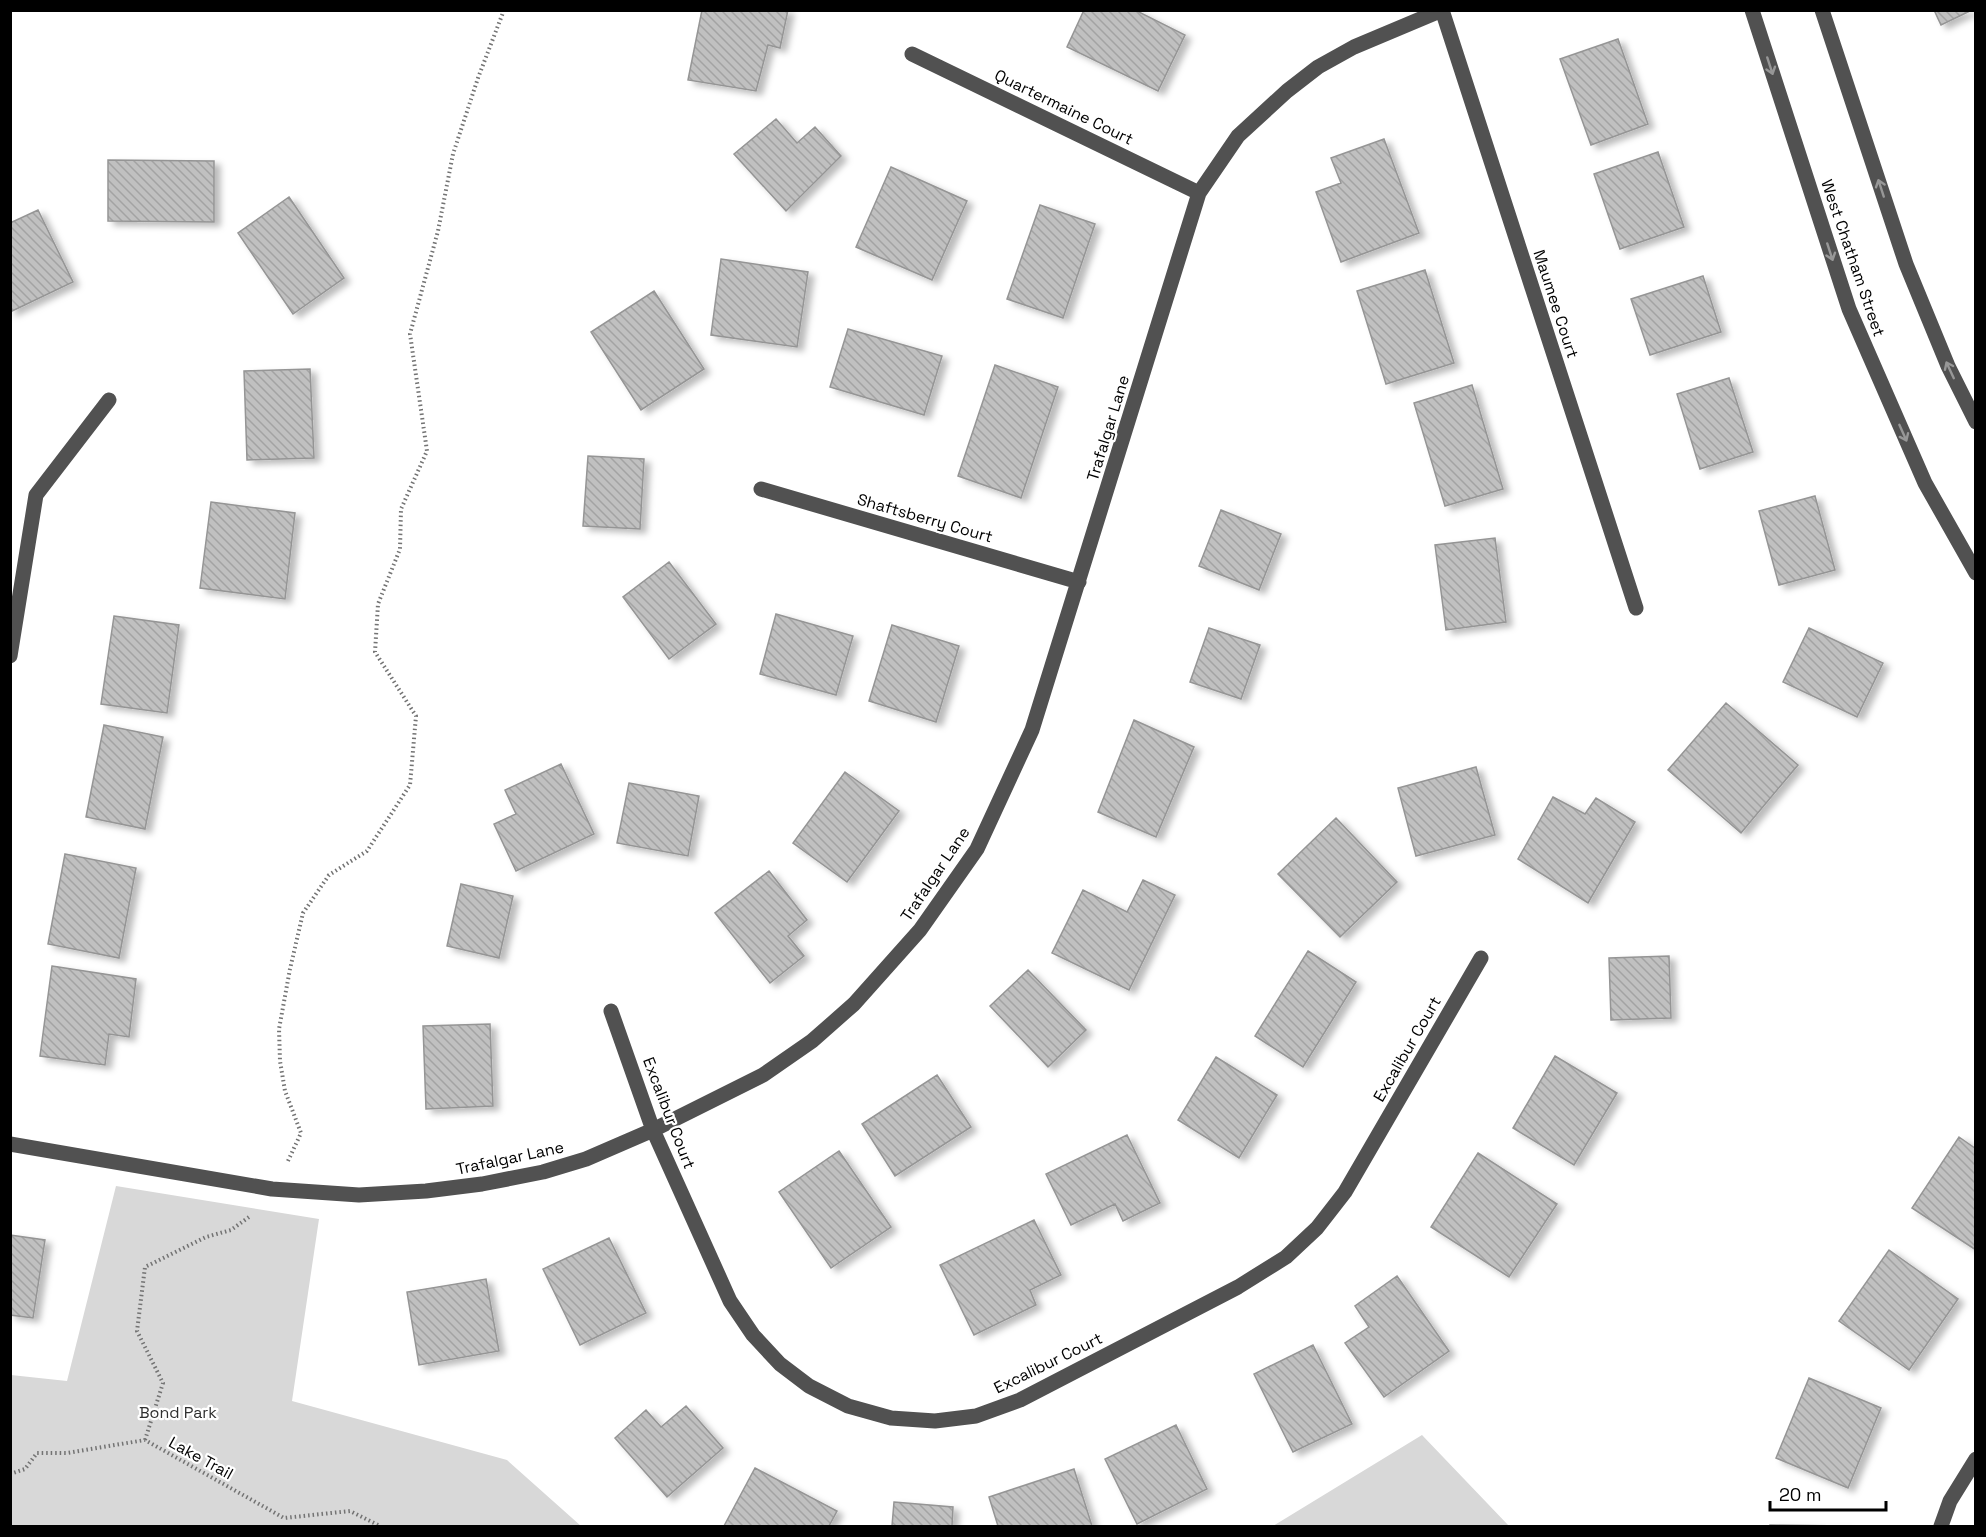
<svg xmlns="http://www.w3.org/2000/svg" width="1986" height="1537" font-family="'Space Grotesk',sans-serif">
	<style>
		.park { fill: #d8d8d8 }
		.building { fill: url(#building-back-hatch); stroke: #959595; stroke-width: 1.5; filter: url(#shadow) }
		.lines { fill: none; stroke-linecap: round; stroke-linejoin: round }
		.path { stroke: #737373; stroke-width: 4; stroke-dasharray: 1.5 3; stroke-linecap: butt }
		.minor { stroke: #515151; stroke-width: 15 }
		.oneway { stroke: #979797 }
		.labels { text-anchor: middle; dominant-baseline: central; stroke-width: 4.5; stroke-linejoin: round; paint-order: stroke }
		.street-label { font-size: 16px; fill: #000; stroke: #fff }
		.park-label { font-size: 16px; fill: #2f2f2f; stroke: #fff }
	</style>
	<defs>
		<pattern id="building-back-hatch" width="6" height="6" patternUnits="userSpaceOnUse" patternTransform="scale(1.5)"><rect width="6" height="6" fill="#c0c0c0"/><path d="M-1 5l2 2M0 0l6 6M5-1l2 2" fill="none" stroke="#a3a3a3"/></pattern>
		<filter id="shadow"><feDropShadow dx="6" dy="4" stdDeviation="3" flood-color="#0004"/></filter>
	</defs>
	<rect width="100%" height="100%" fill="#fff"/>
	<path class="park" d="M116 1186 319 1219 292 1401 507 1460 581 1526H11V1375L67 1381Z
		M1422 1435 1509 1526H1273Z"/>
	<path class="building" d="M702 10H788L780 48 768 45 756 91 688 80Z
		M1084 10H1135L1185 35 1158 91 1067 47Z
		M1934 10H1972L1941 25Z
		M1618 39 1648 124 1591 145 1560 59Z
		M776 119 797 143 815 127 841 156 786 211 734 154Z
		M1384 139 1419 233 1341 262 1316 192 1341 183 1331 158Z
		M1658 152 1684 227 1620 249 1594 174Z
		M108 160 214 161V222L108 221Z
		M891 167 967 201 932 280 856 247Z
		M289 197 344 278 293 314 238 233Z
		M1040 205 1095 224 1063 318 1007 299Z
		M38 210 73 282 10 312V223Z
		M721 259 808 272 797 347 711 335Z
		M1425 270 1454 363 1386 384 1357 291Z
		M1703 276 1721 332 1650 355 1631 299Z
		M654 291 704 369 641 410 591 332Z
		M848 329 942 356 924 415 830 387Z
		M995 365 1058 387 1021 498 958 476Z
		M310 369 314 458 247 460 244 371Z
		M1729 378 1753 452 1700 469 1677 394Z
		M1472 385 1503 489 1445 506 1414 403Z
		M588 456 644 459 640 529 583 526Z
		M1815 496 1835 570 1779 585 1759 511Z
		M211 502 295 513 285 599 200 588Z
		M1221 510 1281 534 1259 590 1199 566Z
		M1495 538 1506 622 1446 630 1435 545Z
		M669 562 716 624 669 659 623 597Z
		M776 614 853 636 836 695 760 674Z
		M114 616 179 625 167 713 101 704Z
		M892 625 959 646 936 722 869 701Z
		M1209 628 1260 645 1241 699 1190 682Z
		M1809 628 1883 663 1857 717 1783 682Z
		M1726 703 1798 765 1741 833 1668 770Z
		M1134 720 1194 747 1156 837 1098 812Z
		M104 725 163 737 145 829 86 817Z
		M561 764 594 834 516 871 494 824 516 814 505 790Z
		M1476 767 1495 835 1416 856 1398 788Z
		M845 772 899 811 847 882 793 843Z
		M629 783 699 796 688 856 617 843Z
		M1553 797 1585 814 1596 798 1635 822 1588 903 1518 859Z
		M1336 818 1397 882 1340 937 1278 874Z
		M65 854 136 868 119 958 48 944Z
		M769 871 807 920 788 936 804 956 770 983 715 913Z
		M1143 880 1175 895 1129 990 1052 953 1083 890 1127 912Z
		M461 884 513 896 499 958 447 946Z
		M1308 951 1356 982 1303 1067 1255 1036Z
		M1669 956 1671 1018 1611 1020 1609 958Z
		M52 966 136 979 129 1037 109 1034 105 1065 40 1056Z
		M1028 970 1086 1030 1048 1067 990 1006Z
		M490 1024 493 1106 426 1109 423 1026Z
		M1555 1056 1617 1093 1574 1165 1513 1128Z
		M1216 1057 1277 1095 1239 1158 1178 1120Z
		M937 1075 971 1127 895 1176 862 1124Z
		M1127 1135 1160 1203 1123 1221 1115 1204 1071 1225 1046 1174Z
		M1959 1137 1976 1149V1250L1912 1208Z
		M839 1151 891 1227 831 1268 779 1192Z
		M1478 1153 1557 1204 1509 1277 1431 1227Z
		M1034 1220 1061 1275 1030 1290 1036 1305 974 1335 940 1265Z
		M10 1235 45 1240 33 1318 10 1315Z
		M609 1238 646 1313 580 1345 543 1269Z
		M1889 1250 1958 1299 1909 1370 1839 1321Z
		M1397 1276 1449 1351 1384 1397 1345 1343 1369 1327 1355 1306Z
		M486 1279 499 1351 419 1365 407 1292Z
		M1313 1345 1352 1424 1293 1452 1254 1374Z
		M1809 1378 1881 1408 1848 1488 1776 1458Z
		M686 1406 723 1448 667 1497 615 1438 646 1410 661 1427Z
		M1176 1425 1207 1489 1137 1524 1105 1459Z
		M755 1468 837 1511 829 1526H724Z
		M1074 1469 1092 1526H998L989 1497Z
		M894 1502 953 1507 952 1526H892Z
		M1770 1525 1848 1526H1770Z"/>
	<g class="lines">
		<path class="path" d="M288 1161 301 1133 285 1091 280 1061 279 1029 290 969 303 913 329 875 367 851 410 785 416 716 375 652 378 604 400 549 401 509 427 451 410 334 438 231 453 154 478 78 504 10
			M145 1440 163 1383 137 1331 145 1267 206 1237 231 1230 249 1217
			M10 1474 25 1469 37 1453H67L145 1440 284 1518 350 1511 380 1526"/>
		<path class="minor" d="M1442 10 1636 608
			M1752 10 1849 309 1925 483 1976 573
			M1822 10 1906 264 1948 366 1976 422
			M912 54 1199 193
			M761 489 1079 582
			M10 656 36 495 109 400
			M611 1011 653 1130 730 1301 753 1335 780 1364 809 1386 848 1406 891 1418 935 1421 976 1416 1020 1400 1238 1287 1286 1257 1317 1228 1345 1192 1481 958
			M10 1144 272 1189 359 1195 426 1191 482 1184 543 1172 586 1159 653 1130 763 1075 812 1041 854 1004 920 930 977 849 1032 730 1199 193 1238 136 1287 91 1318 67 1354 47 1442 10
			M1941 1526 1950 1501 1976 1459"/>
	</g>
	<defs><path id="oneway-shaft" d="M-6 0H5M1.5-3L5.5 0L1.5 3" fill="none" stroke-width="1.6" stroke-linecap="round" stroke-linejoin="round" transform="scale(1.5)"/></defs>
	<g class="oneway">
		<use href="#oneway-shaft" transform="translate(1770 66) rotate(72)"/>
		<use href="#oneway-shaft" transform="translate(1881 188) rotate(-108)"/>
		<use href="#oneway-shaft" transform="translate(1830 252) rotate(72)"/>
		<use href="#oneway-shaft" transform="translate(1950 370) rotate(-115)"/>
		<use href="#oneway-shaft" transform="translate(1903 433) rotate(66)"/>
	</g>
	<g class="labels">
		<g class="street-label">
			<text transform="translate(1064 107) rotate(26)">Quartermaine Court</text>
			<text transform="translate(1853 258) rotate(71)">West Chatham Street</text>
			<text transform="translate(1556 304) rotate(72)">Maumee Court</text>
			<text transform="translate(1108 428) rotate(-73)">Trafalgar Lane</text>
			<text transform="translate(925 518) rotate(16)">Shaftsberry Court</text>
			<text transform="translate(935 874) rotate(-56)">Trafalgar Lane</text>
			<text transform="translate(1407 1049) rotate(-60)">Excalibur Court</text>
			<text transform="translate(669 1113) rotate(69)">Excalibur Court</text>
			<text transform="translate(510 1158) rotate(-12)">Trafalgar Lane</text>
			<text transform="translate(1048 1363) rotate(-26)">Excalibur Court</text>
			<text transform="translate(201 1458) rotate(29)">Lake Trail</text>
		</g>
		<g class="park-label">
			<text x="178" y="1412">Bond Park</text>
		</g>
	</g>
	<rect width="1986" height="1537" fill="none" stroke="#000000" stroke-width="24"/>
	<path d="M1770 1501v9h116v-9" fill="none" stroke="#000000" stroke-width="3"/>
	<text x="1779" y="1501" font-size="18" fill="#000000" stroke="#ffffff" stroke-width="4.5" paint-order="stroke">20 m</text>
</svg>
